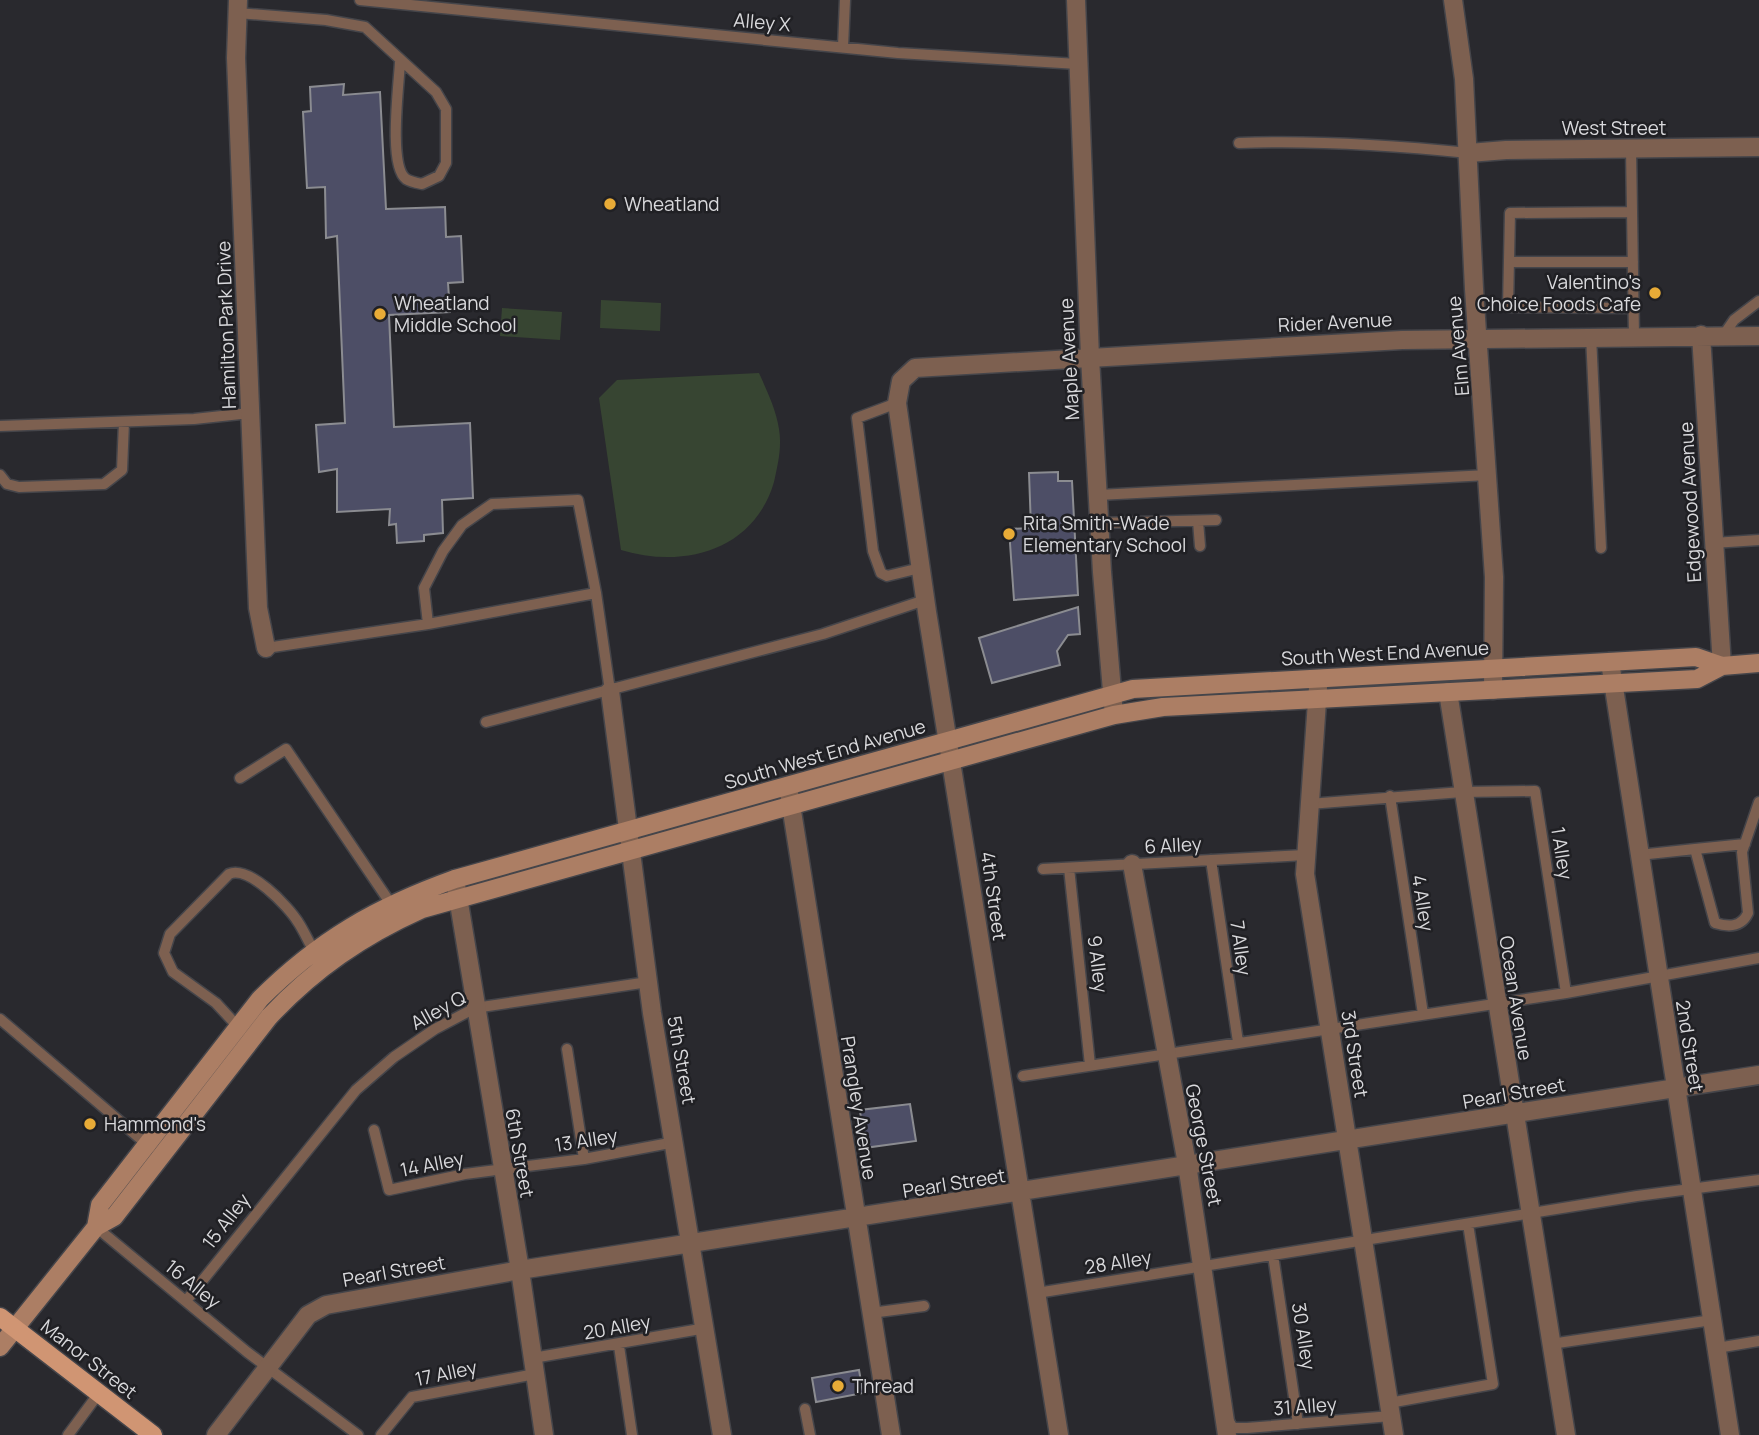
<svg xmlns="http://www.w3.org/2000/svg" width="1759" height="1435" font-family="Manrope,sans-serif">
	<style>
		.green { fill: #374532 }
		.building { fill: #4d4e66; stroke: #8b8c91; stroke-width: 2 }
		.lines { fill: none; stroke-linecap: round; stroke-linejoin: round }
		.service-casing { stroke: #45454a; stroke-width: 13 }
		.minor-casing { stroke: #45454a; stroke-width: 21 }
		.secondary-casing { stroke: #45454a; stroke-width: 21 }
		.primary-casing { stroke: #45454a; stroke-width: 21 }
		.service { stroke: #7d6050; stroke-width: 10 }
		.minor { stroke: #7d6050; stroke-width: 18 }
		.secondary { stroke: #ac7e64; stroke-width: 18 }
		.primary { stroke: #d09573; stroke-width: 18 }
		.poi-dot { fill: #e8ab37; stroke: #202024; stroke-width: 2.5 }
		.labels { text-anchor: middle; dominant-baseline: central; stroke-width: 5; stroke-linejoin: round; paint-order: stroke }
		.street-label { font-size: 19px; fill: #d9d9dc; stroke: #202024 }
		.poi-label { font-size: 19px; fill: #d9d9dc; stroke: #202024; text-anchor: start }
	</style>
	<rect width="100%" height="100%" fill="#29292e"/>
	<path class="green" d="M601 300 661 303 660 331 600 328Z
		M502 308 562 312 560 340 500 336Z
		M759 373C767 391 776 409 779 429 782 447 778 464 774 482 754 551 683 569 621 550L599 398 617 380Z"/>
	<path class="building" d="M344 84 343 95 380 92 386 209 445 207 446 237 461 236 463 282 448 283 450 312 389 315 394 427 470 423 473 498 442 500 443 533 424 535V541L397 543 396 524 389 525 390 509 337 512V469L319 472 316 425 345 423 337 236 326 238 325 187 307 188 303 112 311 111 310 87Z
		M1058 472V481H1072L1078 595 1014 600 1009 529 1031 528 1029 473Z
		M1078 607 1080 634 1068 635 1057 651 1060 665 992 683 979 638Z
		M910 1104 916 1141 864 1148 860 1110Z
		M859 1370 863 1393 816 1402 812 1378Z"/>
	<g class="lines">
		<defs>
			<path id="service" d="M360 0 898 53 1078 64
				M237 13 326 20 365 27 436 92 446 109V163L439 176 422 184C417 183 409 181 406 179 388 166 399 84 400 62
				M843 47 845 0
				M1239 143C1316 140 1391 145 1469 153
				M1631 149 1634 335
				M1632 212 1510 213 1508 307 1633 308
				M1509 262H1633
				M1591 336 1601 548
				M1723 336 1734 320 1759 301
				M897 403 857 418 873 551 881 573 887 576 920 568
				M0 426 194 419 250 413
				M0 475 7 484 19 487 104 484 122 470 124 422
				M1098 495 1488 475
				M1198 521 1200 546
				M1099 523 1216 520
				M1713 543 1759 540
				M428 624 424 588 443 551 462 525 492 504 578 500 596 593
				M266 648 428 624 596 593 610 691
				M486 722 823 634 925 600
				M240 778 286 749 391 904
				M1390 796 1423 1014
				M1309 804 1462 792 1535 791 1566 993
				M1695 849 1745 844
				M1639 855 1695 849 1715 923C1728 927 1741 928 1748 913L1742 852 1759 802
				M1211 860 1238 1042
				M1069 868 1090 1065
				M1043 869 1305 855
				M0 1019 150 1147
				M241 1030 216 1003 173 972 164 953 170 934 229 874C249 865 288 906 298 922 304 931 308 941 314 951
				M567 1049 584 1159
				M1023 1076 1566 993 1759 958
				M374 1130 389 1190 465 1174 584 1159 675 1142
				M96 1227 247 1352 358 1435
				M1273 1255 1298 1424
				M1037 1293 1637 1196 1759 1180
				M186 1301 356 1090 394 1057 435 1029 475 1008 648 982
				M871 1313 924 1306
				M1551 1344 1712 1320
				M619 1346 632 1435
				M1717 1348 1759 1341
				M533 1358 706 1328
				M1389 1403 1493 1384 1468 1224
				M805 1409 810 1435
				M1228 1420 1233 1428H1247L1391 1416
				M68 1435 99 1393
				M381 1435 412 1397 535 1374"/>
			<path id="minor" d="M238 0 236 58 258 608 266 648
				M1076 0 1090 357 1102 572 1114 715
				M1453 0 1464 79 1474 289 1494 577 1493 690
				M1469 153 1506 150 1759 147
				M1701 335 1722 666
				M1610 662 1730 1435
				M1318 687 1305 874 1394 1435
				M610 691 652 1013 722 1435
				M1448 692 1566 1435
				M788 786 891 1435
				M1132 864 1187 1164 1227 1435
				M455 879 520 1270 544 1435
				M216 1435 308 1315 326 1305 520 1270 1759 1075
				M1059 1435 927 612 897 403 901 381 915 368 1402 340 1759 336"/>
			<path id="secondary" d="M96 1227 100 1205 260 999C319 940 377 907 455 879L1133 689 1696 657 1722 666 1759 663
				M0 1347 96 1227 114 1217 269 1017C314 969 362 936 422 909L1114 715 1163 707 1697 679 1722 666"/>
			<path id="primary" d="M0 1317 153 1435"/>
		</defs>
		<use href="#service" class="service-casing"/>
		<use href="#minor" class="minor-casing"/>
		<use href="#secondary" class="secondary-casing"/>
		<use href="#primary" class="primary-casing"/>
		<use href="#service" class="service"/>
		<use href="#minor" class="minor"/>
		<use href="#secondary" class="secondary"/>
		<use href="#primary" class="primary"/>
	</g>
	<g class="poi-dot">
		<circle cx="610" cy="204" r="7"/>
		<circle cx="1655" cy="293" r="7"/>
		<circle cx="380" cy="314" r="7"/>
		<circle cx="1009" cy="534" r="7"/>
		<circle cx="90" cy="1124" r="7"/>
		<circle cx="838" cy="1386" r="7"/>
	</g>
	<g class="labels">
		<g class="street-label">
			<text transform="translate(762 22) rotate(5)">Alley X</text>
			<text x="1614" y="128">West Street</text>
			<text transform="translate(1335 322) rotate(-3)">Rider Avenue</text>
			<text transform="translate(226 325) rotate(-92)">Hamilton Park Drive</text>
			<text transform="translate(1458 346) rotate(-95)">Elm Avenue</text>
			<text transform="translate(1069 359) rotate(-93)">Maple Avenue</text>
			<text transform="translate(1690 502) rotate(-93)">Edgewood Avenue</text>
			<text transform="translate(1385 653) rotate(-3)">South West End Avenue</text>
			<text transform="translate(825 754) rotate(-16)">South West End Avenue</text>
			<text transform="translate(1173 845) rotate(-3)">6 Alley</text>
			<text transform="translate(1562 853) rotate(81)">1 Alley</text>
			<text transform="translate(994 896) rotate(82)">4th Street</text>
			<text transform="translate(1423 903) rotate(81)">4 Alley</text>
			<text transform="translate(1241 948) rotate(82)">7 Alley</text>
			<text transform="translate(1098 964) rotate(83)">9 Alley</text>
			<text transform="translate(1516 998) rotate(81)">Ocean Avenue</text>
			<text transform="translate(438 1010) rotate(-29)">Alley Q</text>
			<text transform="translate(1690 1046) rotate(81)">2nd Street</text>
			<text transform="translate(1355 1054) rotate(81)">3rd Street</text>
			<text transform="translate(682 1060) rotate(80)">5th Street</text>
			<text transform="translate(1514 1093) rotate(-10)">Pearl Street</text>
			<text transform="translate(859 1108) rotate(81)">Prangley Avenue</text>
			<text transform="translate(586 1140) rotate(-9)">13 Alley</text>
			<text transform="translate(1204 1145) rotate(79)">George Street</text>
			<text transform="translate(520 1153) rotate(80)">6th Street</text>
			<text transform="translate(432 1164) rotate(-11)">14 Alley</text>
			<text transform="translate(954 1183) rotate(-9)">Pearl Street</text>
			<text transform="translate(226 1221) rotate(-52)">15 Alley</text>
			<text transform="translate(1118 1262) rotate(-9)">28 Alley</text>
			<text transform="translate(394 1271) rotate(-10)">Pearl Street</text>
			<text transform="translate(193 1284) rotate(39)">16 Alley</text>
			<text transform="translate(617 1327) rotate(-10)">20 Alley</text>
			<text transform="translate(1304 1336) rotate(81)">30 Alley</text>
			<text transform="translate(89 1359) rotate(38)">Manor Street</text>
			<text transform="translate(446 1373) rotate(-12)">17 Alley</text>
			<text transform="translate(1305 1406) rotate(-4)">31 Alley</text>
		</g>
		<g class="poi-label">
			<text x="624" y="204">Wheatland</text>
			<text x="1641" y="282" text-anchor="end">Valentino's<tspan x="1641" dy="22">Choice Foods Cafe</tspan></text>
			<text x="394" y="303">Wheatland<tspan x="394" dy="22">Middle School</tspan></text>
			<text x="1023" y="523">Rita Smith-Wade<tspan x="1023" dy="22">Elementary School</tspan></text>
			<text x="104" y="1124">Hammond's</text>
			<text x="852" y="1386">Thread</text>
		</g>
	</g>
</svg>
